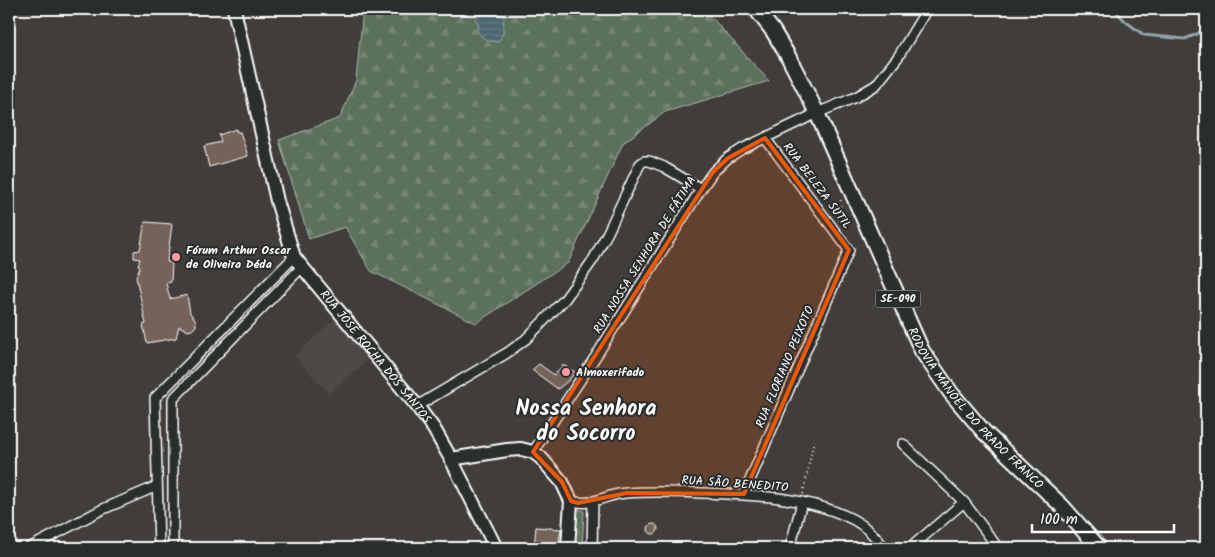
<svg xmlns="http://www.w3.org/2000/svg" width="1215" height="557" font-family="Kalam,sans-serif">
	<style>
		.built { fill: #504844 }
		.forest { fill: url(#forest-firs); stroke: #aeb8ae }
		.park { fill: url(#park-tufts); stroke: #aeb8ae }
		.water { fill: url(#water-rules); stroke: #94a3a9 }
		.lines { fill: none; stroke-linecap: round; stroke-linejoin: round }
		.stream { stroke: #94a3a9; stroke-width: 3 }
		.building { fill: #74635a; stroke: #fff }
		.street-casing { stroke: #fff; stroke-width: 12 }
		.secondary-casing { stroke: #fff; stroke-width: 16 }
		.primary-casing { stroke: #fff; stroke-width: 18 }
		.path { stroke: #fff; stroke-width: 2; stroke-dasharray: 1 4; stroke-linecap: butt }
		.street { stroke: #2a2d2e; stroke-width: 9 }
		.secondary { stroke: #2a2d2e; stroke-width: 12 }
		.primary { stroke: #2a2d2e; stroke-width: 14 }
		.marked { fill: #e8590c; fill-opacity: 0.2; stroke: #e8590c; stroke-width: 4; stroke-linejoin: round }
		.poi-dot { fill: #ff9aa2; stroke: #2a2d2e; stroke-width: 2 }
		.labels { text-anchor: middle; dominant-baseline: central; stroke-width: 4; stroke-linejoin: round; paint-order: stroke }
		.shield { fill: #2a2d2e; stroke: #bfc0c0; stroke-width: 1 }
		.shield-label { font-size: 11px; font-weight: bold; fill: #fff }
		.street-label { font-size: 12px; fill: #fff; stroke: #2a2d2e }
		.poi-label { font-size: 12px; font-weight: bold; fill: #fff; stroke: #2a2d2e; text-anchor: start }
		.town-label { font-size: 22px; font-weight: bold; fill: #fff; stroke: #2a2d2e }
	</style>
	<defs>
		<pattern id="forest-firs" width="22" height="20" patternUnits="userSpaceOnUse" patternTransform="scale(1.25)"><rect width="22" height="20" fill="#5c715c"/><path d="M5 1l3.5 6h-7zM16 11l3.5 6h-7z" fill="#748674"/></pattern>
		<pattern id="park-tufts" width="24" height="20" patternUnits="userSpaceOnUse" patternTransform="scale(1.25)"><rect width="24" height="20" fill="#5c715c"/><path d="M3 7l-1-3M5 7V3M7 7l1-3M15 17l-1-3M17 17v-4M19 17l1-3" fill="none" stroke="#748674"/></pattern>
		<pattern id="water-rules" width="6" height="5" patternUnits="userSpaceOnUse" patternTransform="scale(1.25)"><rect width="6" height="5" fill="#4c6570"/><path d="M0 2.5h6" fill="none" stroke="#677c85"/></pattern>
	</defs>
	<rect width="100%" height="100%" fill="#403d3b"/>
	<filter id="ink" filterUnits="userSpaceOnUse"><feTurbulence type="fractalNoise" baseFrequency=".02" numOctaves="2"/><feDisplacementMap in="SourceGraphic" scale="10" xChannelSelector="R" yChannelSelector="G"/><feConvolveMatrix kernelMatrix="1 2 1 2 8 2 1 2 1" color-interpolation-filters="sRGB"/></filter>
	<g filter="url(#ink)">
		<path class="built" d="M336 318 373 355 329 394 294 356Z"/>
		<path class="forest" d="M363 9H704L769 81 665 112 623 143 568 263 476 323 371 271 345 227 309 239 279 140 340 118 356 80Z"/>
		<path class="park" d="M575 509 584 511 582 548H572Z"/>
		<path class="water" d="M492 11 504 16 503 33 498 42C487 41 482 39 477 30L479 25 475 19 484 13Z"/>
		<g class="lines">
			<path class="stream" d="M1114 9 1125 21 1144 35 1185 39 1206 30"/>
		</g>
		<path class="building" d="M236 129 237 132H240L248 156 209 167 204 146 221 142 219 135Z
			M145 222 172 224 167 262 172 263 171 282 166 283 170 299 187 295 190 313 195 319 196 323V326L192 330 188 331 179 326 176 338 147 343 143 325 146 324 136 277 140 266 138 265 140 259 134 258V251L140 250Z
			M539 364 554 375 563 365 575 372 569 380 558 389 532 370Z
			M648 529a5 5 0 1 1 10 0a5 5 0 1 1-10 0Z
			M536 527 561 529 558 548 534 547Z"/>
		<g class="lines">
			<defs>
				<path id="street" d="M417 406 507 353 526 339 565 299 593 260 608 232 640 164 644 161H649L664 167 701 189
					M903 444 964 502 998 548
					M533 452 598 353 701 189 713 172 728 158 742 149 817 113 856 97 876 85 898 57 927 9
					M744 494 849 250 765 138
					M571 501C592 507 606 494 626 493 651 491 677 492 702 493 753 495 808 496 854 520 867 527 876 537 885 548
					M29 548 101 510 157 486
					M159 548 155 398 294 257
					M173 548V399L302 267
					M592 548 593 503
					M790 548 802 502
					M910 548 964 502"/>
				<g id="secondary">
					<path id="s1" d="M234 9 277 201 294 257 417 406 434 429 451 459 496 548"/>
					<path d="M451 459 507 450 521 449 533 452 540 457 562 482 571 501 568 548"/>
				</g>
				<g id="primary">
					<path id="s2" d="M756 9 773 31 788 56 817 113 922 351 951 393 984 432 1062 506 1099 548"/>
				</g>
			</defs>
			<use href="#street" class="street-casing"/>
			<use href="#secondary" class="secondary-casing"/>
			<use href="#primary" class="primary-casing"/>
			<path class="path" d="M839 221 841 198
				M803 494 814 440"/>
			<use href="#street" class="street"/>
			<use href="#secondary" class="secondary"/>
			<use href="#primary" class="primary"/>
		</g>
	</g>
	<path class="marked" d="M765 138 849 250 744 494 627 493 578 503 571 501 562 482 533 452 713 172 728 158Z"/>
	<g class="poi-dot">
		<circle cx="176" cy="257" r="5"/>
		<circle cx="566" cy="372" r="5"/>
	</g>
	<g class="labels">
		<rect class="shield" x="875.5" y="290.5" width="45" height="17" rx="4"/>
		<g class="shield-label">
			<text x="898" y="299">SE-090</text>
		</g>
		<g class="street-label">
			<text transform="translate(817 186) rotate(53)">RUA BELEZA SUTIL</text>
			<text transform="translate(645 255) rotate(-58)">RUA NOSSA SENHORA DE FÁTIMA</text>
			<text stroke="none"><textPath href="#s1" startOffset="384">RUA JOSÉ ROCHA DOS SANTOS</textPath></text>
			<text transform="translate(785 367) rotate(-67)">RUA FLORIANO PEIXOTO</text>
			<text stroke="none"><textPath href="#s2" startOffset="459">RODOVIA MANOEL DO PRADO FRANCO</textPath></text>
			<text transform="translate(735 484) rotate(4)">RUA SÃO BENEDITO</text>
		</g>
		<g class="poi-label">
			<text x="186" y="250">Fórum Arthur Oscar<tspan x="186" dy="14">de Oliveira Déda</tspan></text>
			<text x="576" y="372">Almoxerifado</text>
		</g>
		<g class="town-label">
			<text x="586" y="409">Nossa Senhora<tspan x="586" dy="25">do Socorro</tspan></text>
		</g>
	</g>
	<rect width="1215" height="557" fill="none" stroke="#2a2d2e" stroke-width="30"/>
	<rect x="15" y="15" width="1185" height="527" fill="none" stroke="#fff" stroke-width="2" filter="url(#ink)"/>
	<path d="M1032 524v8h142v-8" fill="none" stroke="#ffffff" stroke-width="2.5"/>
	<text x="1040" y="524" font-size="15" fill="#ffffff" stroke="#2a2d2e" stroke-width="4" paint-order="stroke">100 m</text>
</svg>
